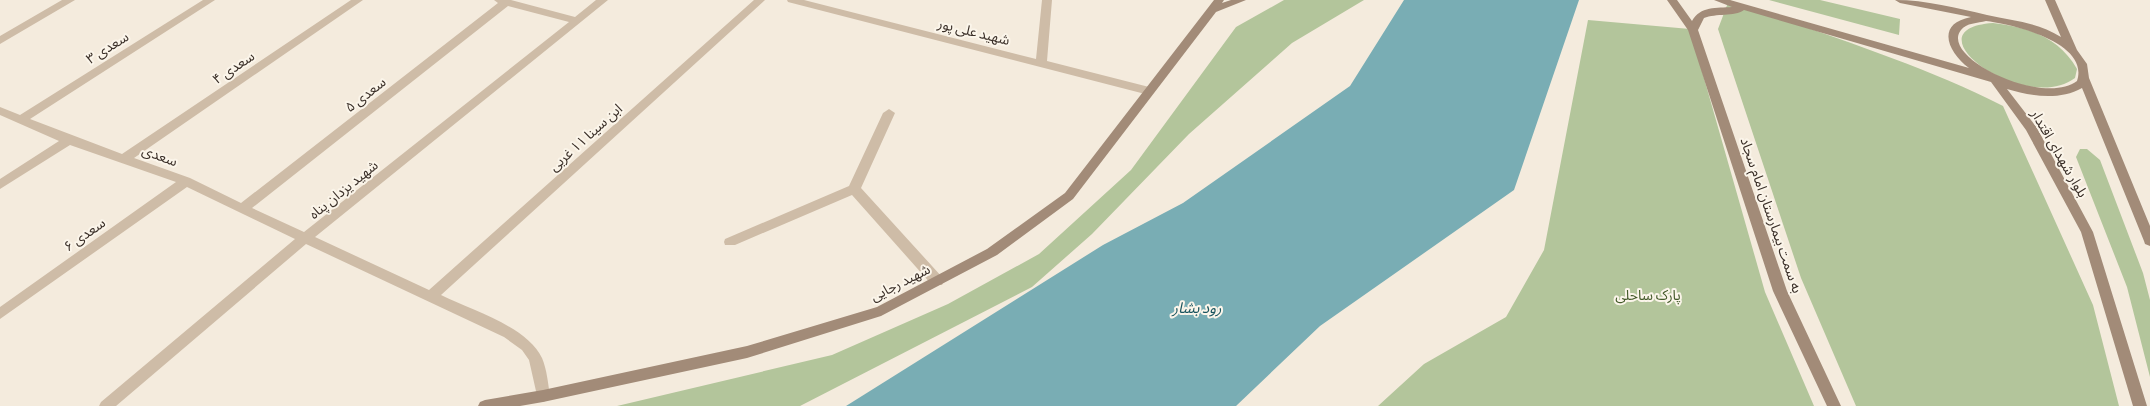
<svg xmlns="http://www.w3.org/2000/svg" width="2150" height="406" font-family="Commissioner,'Noto Sans Arabic',sans-serif">
	<style>
		.green { fill: #b3c59b }
		.water { fill: #79adb4 }
		.lines { fill: none; stroke-linecap: round; stroke-linejoin: round }
		.street { fill: #cebca7; fill-rule: evenodd }
		.secondary { fill: #a28b78; fill-rule: evenodd }
		.labels { text-anchor: middle; dominant-baseline: central; stroke-width: 4; stroke-linejoin: round; paint-order: stroke }
		.street-label { font-size: 14px; fill: #3a2f28; stroke: #fbf5ea }
		.park-label { font-size: 14px; fill: #445a2a; stroke: #fbf5ea }
		.water-label { font-size: 15px; font-style: italic; fill: #1a555f; stroke: #fbf5ea }
	</style>
	<rect width="100%" height="100%" fill="#f4ebdd"/>
	<path class="green" d="M1284 0H1364L1292 43 1189 134 1092 234 1032 287 800 406H617L832 355 948 304 1039 254 1131 170 1236 27Z
		M1729 0C1821 34 1916 62 2003 106L2093 305 2119 406H1856L1801 278 1718 29Z
		M1769 0H1820L1900 19 1899 35Z
		M1588 20 1690 29 1765 292 1814 406H1378L1424 364 1506 317 1544 250Z
		M1993 23C2028 27 2059 37 2077 69L2075 78C2025 116 1905 29 1993 23Z
		M2080 149H2087L2100 160 2143 273 2150 300V377L2127 287 2076 157Z"/>
	<path class="water" d="M1404 0H1579L1514 190 1320 326 1236 406H846L1103 245 1183 203 1350 86Z"/>
	<g class="lines">
		<path class="street" d="M62 0H75L0 44V36Z
			M203 0H215L30 119 122 154 351 0H363L134 158 190 178 241 203 498 3 494 0H511L575 17 596 0H608L315 237 429 290 754 0H765L441 295C471 310 527 326 542 358 547 370 548 383 550 396L548 400 543 402 538 400 529 360 522 350 504 337 306 244 116 406H99L101 402 295 239 187 187 0 319V307L176 182 70 145 0 189V179L59 141 0 115V107L20 115ZM508 6 569 22 304 232 252 208Z
			M787 0H804L1036 59 1042 0H1052L1047 61 1153 88 1155 91 1149 95 788 2Z
			M889 109 895 113 861 188 942 277 944 281 942 285H932L852 195 735 245H725L724 242 725 239 849 186 883 113Z"/>
		<path class="secondary" d="M1214 0H1224L1222 3 1231 0H1246L1216 12 1073 199 997 255 881 316 747 358 543 402 520 406H478L480 402 485 400 543 390 747 346 877 307 987 249 1065 193Z
			M1667 0H1677L1692 21C1700 6 1717 8 1732 7L1714 0H1730L1969 68C1948 52 1935 24 1971 17L1900 3 1895 0C1926 0 1957 8 1987 15 2013 21 2037 22 2061 37L2045 0H2055L2077 50 2087 64 2089 78 2150 226V246L2145 244 2144 241 2082 88C2059 101 2030 96 2007 89L2037 128 2093 232 2147 406H2133L2081 232 2026 130 1991 82 1744 10C1734 17 1716 13 1704 18L1698 30 1787 291 1841 406H1827L1773 291 1688 30ZM1986 21C2011 24 2090 42 2077 81 2043 107 1939 57 1961 30 1966 23 1978 23 1986 21Z"/>
	</g>
	<g class="labels">
		<g class="street-label">
			<text transform="translate(974 31) rotate(14)">شهید علی پور</text>
			<text transform="translate(107 47) rotate(-32)">سعدی ۳</text>
			<text transform="translate(233 67) rotate(-34)">سعدی ۴</text>
			<text transform="translate(365 94) rotate(-38)">سعدی ۵</text>
			<text transform="translate(585 137) rotate(-42)">ابن سینا ۱۱ غربی</text>
			<text transform="translate(2060 153) rotate(60)">بلوار شهدای اقتدار</text>
			<text transform="translate(160 155) rotate(20)">سعدی</text>
			<text transform="translate(343 189) rotate(-39)">شهید یزدان پناه</text>
			<text transform="translate(1772 215) rotate(71)">به سمت بیمارستان امام سجاد</text>
			<text transform="translate(84 234) rotate(-35)">سعدی ۶</text>
			<text transform="translate(900 282) rotate(-27)">شهید رجایی</text>
		</g>
		<g class="park-label">
			<text x="1648" y="294">پارک ساحلی</text>
		</g>
		<g class="water-label">
			<text x="1197" y="307">رود بشار</text>
		</g>
	</g>
</svg>
